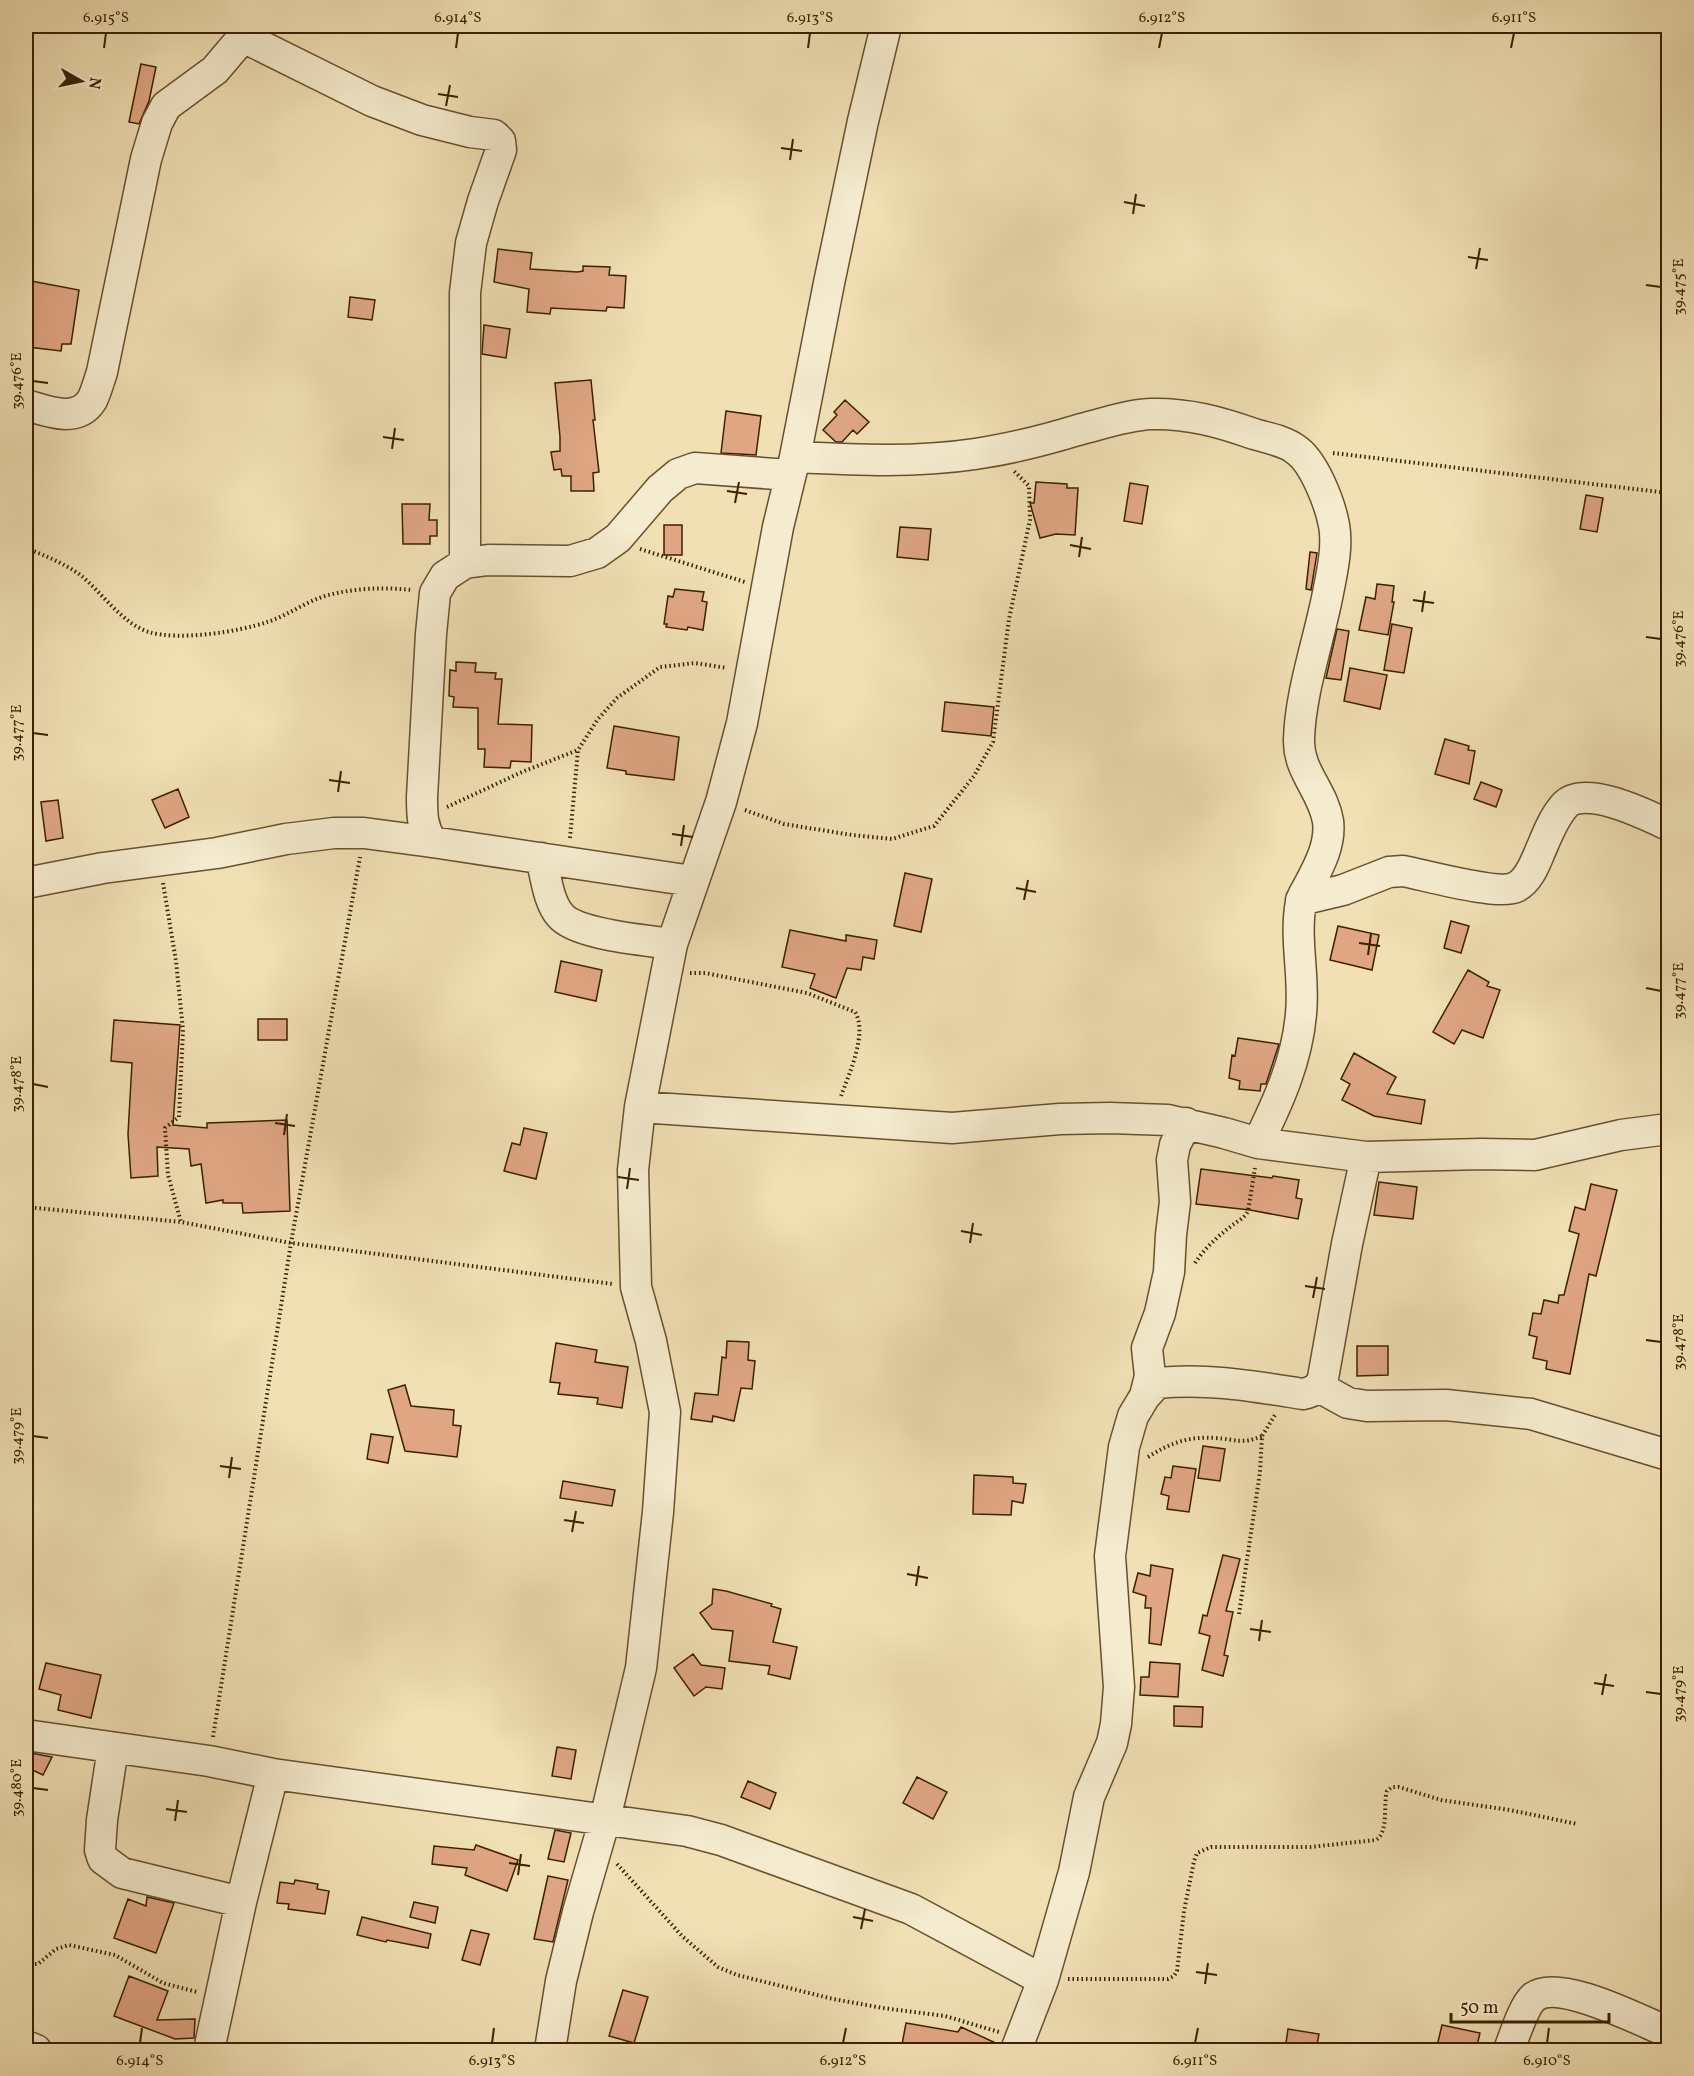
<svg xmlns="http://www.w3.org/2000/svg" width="1694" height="2076" font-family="Vollkorn,serif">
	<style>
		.building { fill: #e0a684; stroke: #3b2002; stroke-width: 1.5 }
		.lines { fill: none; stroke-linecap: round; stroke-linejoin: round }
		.minor-casing { stroke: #68502e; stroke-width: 33 }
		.path { stroke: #3b2002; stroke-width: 4; stroke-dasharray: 1.5 3; stroke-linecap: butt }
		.minor { stroke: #f5ebce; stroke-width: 30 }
		.ticks { fill: none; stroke: #3b2002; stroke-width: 2 }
		.neatline { fill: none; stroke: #3b2002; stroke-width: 2 }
		.ticks-label { font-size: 15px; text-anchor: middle; fill: #3b2002 }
	</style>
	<rect width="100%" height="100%" fill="#f0e0b4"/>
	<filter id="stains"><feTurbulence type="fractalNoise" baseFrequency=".00333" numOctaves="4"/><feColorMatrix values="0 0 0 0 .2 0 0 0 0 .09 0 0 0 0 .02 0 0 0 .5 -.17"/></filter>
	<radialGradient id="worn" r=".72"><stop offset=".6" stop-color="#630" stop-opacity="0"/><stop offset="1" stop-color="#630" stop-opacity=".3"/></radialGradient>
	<path class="building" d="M141 64 156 67 149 101 139 124 129 122Z
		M498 249 532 253 530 269 577 272 583 271V266L610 267 609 275 626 276 624 308 607 307 606 311 551 308 550 314 527 312 529 289 494 282Z
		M26 280 79 290 71 344H62L61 351 28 347 29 340 26 339Z
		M350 297 375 300 372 320 348 317Z
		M484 325 510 329 506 358 482 354Z
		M591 380 595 420H593L599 472 593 473 594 491H571V476H562L561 469 554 470 551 452 560 451V437L555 383Z
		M845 400 869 422 857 434 853 430 842 442H836L823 430 837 415 834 412Z
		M726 411 761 416 756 455 721 453Z
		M1036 482 1067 484V488H1078L1075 535 1056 534 1040 538 1030 503H1034Z
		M1130 483 1148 486 1142 524 1124 521Z
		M1586 495 1603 498 1597 532 1580 529Z
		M402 504H430L429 520H437V536H430V544H403Z
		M664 525H682V555H664Z
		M900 527 931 529 928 560 897 557Z
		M1310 552 1317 553 1311 590 1306 589Z
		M1377 584 1394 586 1392 602H1394L1388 635 1359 630 1366 597 1375 599Z
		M675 589 704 592 702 601 707 602 703 630 688 627 687 630 666 627 667 624H664L668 596 673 597Z
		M1392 624 1412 628 1404 673 1384 670Z
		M1337 629 1349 631 1341 680 1326 678Z
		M456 662 476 663 475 672 496 673 495 679H502L498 724 532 725 531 762 511 761 510 768 484 767 485 749H478V708L453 707 454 697 449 696 450 670 456 671Z
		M1350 668 1387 675 1380 709 1344 701Z
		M945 702 994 707 991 736 942 731Z
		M614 726 679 737 674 780 626 774V771L607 768Z
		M1445 739 1469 746 1468 750 1475 751 1469 784 1435 774Z
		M1481 782 1502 790 1496 807 1474 799Z
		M178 789 189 817 165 828 152 800Z
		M58 800 63 838 46 841 41 802Z
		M905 873 932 879 921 932 894 926Z
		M1451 921 1469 926 1461 953 1444 948Z
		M1338 926 1379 935 1372 970 1330 960Z
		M790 930 846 941V935L877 940 874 959 863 957 861 970 847 968 836 998 810 988 815 974 782 967Z
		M561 961 602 970 596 1001 555 992Z
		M1468 970 1489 982 1487 986 1500 990 1483 1038 1462 1030 1454 1044 1433 1032Z
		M258 1019H287V1040H258Z
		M114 1020 180 1025 173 1125 207 1128V1123L287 1120 290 1211 243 1213 242 1203H223V1200L206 1203 201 1164 191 1166 189 1149 157 1147 158 1176 131 1178 128 1134 132 1063 111 1061Z
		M1238 1038 1279 1044 1266 1084H1261L1260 1091 1239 1089 1240 1081 1229 1078 1232 1055 1235 1056Z
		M1354 1053 1396 1077 1387 1094 1425 1100 1421 1124 1374 1116 1342 1100 1350 1084 1341 1079Z
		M524 1128 547 1133 536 1179 504 1171 512 1143 520 1145Z
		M1201 1169 1272 1178 1273 1176 1299 1180 1296 1198 1302 1199 1298 1219 1250 1210 1196 1204Z
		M1379 1182 1417 1187 1413 1219 1374 1215Z
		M1591 1184 1617 1190 1596 1276 1589 1274 1570 1374 1546 1369 1547 1361 1533 1358 1537 1337 1529 1335 1533 1313 1541 1314 1544 1300 1558 1303 1559 1295H1564L1579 1234 1569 1231 1575 1207 1585 1210Z
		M727 1341 749 1342 748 1360 755 1361 752 1389 741 1388 734 1421 713 1416 712 1422 691 1419 695 1393 718 1395 722 1357 726 1358Z
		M556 1343 597 1350 595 1362 628 1367 622 1408 597 1404 598 1398 558 1394 560 1383 550 1382Z
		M1357 1346H1388V1375L1357 1376Z
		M405 1385 411 1406 454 1410 453 1425 461 1426 457 1457 405 1451 388 1390Z
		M371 1434 393 1437 388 1463 367 1459Z
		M1203 1446 1225 1449 1220 1481 1198 1478Z
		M1173 1466 1196 1469 1189 1512 1167 1509 1169 1496 1161 1494 1165 1477 1171 1478Z
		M974 1475 1013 1477V1483L1026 1484 1023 1503 1012 1501 1011 1515 973 1514Z
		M563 1481 615 1490 612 1506 560 1498Z
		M1223 1555 1240 1559 1226 1611 1233 1612 1224 1655 1228 1656 1223 1676 1202 1670 1210 1636 1199 1633 1203 1615 1207 1616 1209 1608Z
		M1151 1565 1173 1569 1161 1645 1149 1643 1151 1608H1145L1146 1596 1133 1592 1138 1573 1150 1576Z
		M713 1589 726 1591 772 1604 771 1606 781 1609 773 1642 797 1647 790 1679 768 1674 770 1666 729 1661 733 1631 712 1629 700 1613 712 1604Z
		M693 1654 701 1665 725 1668 722 1689 706 1687 694 1696 674 1668Z
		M1150 1662 1180 1664 1178 1697 1140 1695 1141 1677H1149Z
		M46 1663 101 1675 91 1718 58 1710 61 1695 39 1689Z
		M1174 1706 1203 1707 1202 1727 1174 1726Z
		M557 1747 576 1750 571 1779 552 1776Z
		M26 1752 52 1757 43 1775 26 1767Z
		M917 1777 947 1792 933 1819 903 1803Z
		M748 1781 776 1793 770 1809 741 1797Z
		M555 1830 571 1833 564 1862 548 1859Z
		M476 1845 518 1860 507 1891 465 1875 467 1868 432 1864 434 1846 474 1850Z
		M548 1876 568 1880 553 1942 534 1939Z
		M295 1880 318 1884 317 1889 329 1891 325 1914 288 1909 289 1904 277 1903 280 1882 294 1884Z
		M147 1897 174 1903 156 1953 114 1938 128 1899 146 1906Z
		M414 1902 438 1907 435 1923 410 1917Z
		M362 1917 431 1934 428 1948 387 1940 386 1942 357 1935Z
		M471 1930 489 1934 480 1965 462 1960Z
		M129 1976 168 1991 157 2020 195 2019 194 2038 175 2039 114 2016Z
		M623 1990 648 1997 634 2043 609 2036Z
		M906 2023 958 2032 961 2027 1000 2045 999 2050H901Z
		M1442 2025 1480 2033 1476 2050H1436Z
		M1288 2029 1319 2034 1316 2050H1285Z"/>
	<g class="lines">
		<defs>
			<path id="minor" d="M243 37 372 101 422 120 470 132 494 135 500 141 501 150 483 201 471 243 465 293V563
				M26 405C47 411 77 424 92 400 96 392 99 381 102 372L146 159 157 123 166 106 215 70 243 37 249 26
				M795 457C856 460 915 463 975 454 1010 449 1045 440 1078 430 1102 424 1127 415 1151 414 1188 413 1220 422 1254 434 1267 438 1285 441 1295 449 1314 461 1330 504 1334 525 1338 547 1332 572 1328 593 1319 640 1300 693 1299 740 1298 771 1323 791 1328 821 1331 844 1319 866 1309 885 1306 891 1302 896 1301 902 1294 939 1305 977 1301 1014 1297 1061 1278 1102 1258 1143
				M432 842C422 827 422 815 422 797L431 634 435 593 445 576 465 563 488 560 570 561 597 553 618 538 660 489 678 474 695 468 790 475
				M541 858C546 876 548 901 560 915 576 935 646 940 672 944
				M26 883 103 868 217 853 286 839 334 833H364L432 842 692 881
				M1301 900 1343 890 1389 872 1403 871C1425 875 1499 896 1516 887 1528 881 1534 866 1539 854 1546 838 1553 818 1565 805 1585 784 1647 815 1668 825
				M640 1107 952 1128 1060 1119 1110 1118 1168 1120 1224 1133 1258 1143 1366 1157 1481 1154 1535 1155 1621 1135 1668 1129
				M1319 1387 1348 1403 1367 1406 1446 1405 1531 1414 1668 1455
				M1145 1396 1157 1383C1209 1378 1252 1386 1303 1394 1313 1392 1320 1388 1323 1378L1347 1244 1366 1157
				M26 1735 209 1761 273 1774 687 1831 721 1840 911 1909 1043 1980
				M113 1748 102 1820 100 1850 103 1859 122 1873 241 1902
				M26 2046 36 2050
				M209 2050 241 1902 273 1774
				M550 2050 561 1981 578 1912 605 1819 641 1668 658 1512 665 1412 651 1341 636 1287 633 1170 640 1107 672 944 721 802 742 723 778 527 795 457 829 283 863 121 886 26
				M1016 2050 1043 1980 1074 1872 1089 1797 1112 1743 1116 1724 1119 1687 1110 1556 1124 1447 1133 1416 1145 1396 1150 1376 1147 1348 1160 1313 1169 1272 1171 1235 1175 1202 1172 1160 1175 1145 1186 1123
				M1509 2050C1514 2037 1524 2005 1534 1997 1559 1978 1641 2021 1668 2032"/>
		</defs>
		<use href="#minor" class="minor-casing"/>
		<path class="path" d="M1333 453 1668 493
			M26 548C44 555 63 563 79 574 101 591 122 624 149 632 178 641 238 632 267 622 287 616 305 602 325 596 353 588 383 587 412 590
			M640 549 745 582
			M447 807 522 772 578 750
			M745 810 784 824 852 835 892 839 934 826 974 776 993 742 1009 619 1030 520 1029 486 1014 471
			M570 838 578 750 598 719 617 698 660 667 695 663 727 668
			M163 883 176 961 183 1030 179 1117 165 1128 168 1175 181 1222
			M690 973H705L807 993 855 1012C868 1033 849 1074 841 1096
			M26 1207 181 1222 291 1243 613 1284
			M1195 1263C1204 1249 1217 1237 1230 1227 1237 1221 1244 1219 1248 1211L1255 1168
			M1148 1457C1170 1443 1189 1436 1215 1438 1236 1439 1241 1445 1262 1436
			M1239 1614 1260 1472 1262 1436 1275 1415
			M213 1737 291 1243 360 857
			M617 1864 683 1937 718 1967 737 1975 833 1999 883 2008 945 2016 999 2032
			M26 1964H38L56 1949 69 1945 115 1955 163 1983 197 1992
			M1068 1979H1168L1174 1976 1177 1971 1184 1911 1194 1861 1197 1853 1211 1847H1310L1376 1840C1389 1832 1383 1804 1387 1791L1392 1787H1399L1441 1800 1510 1810 1577 1824"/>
		<use href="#minor" class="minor"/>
	</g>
	<path class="ticks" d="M104 48 106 33M456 48 458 33M808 48 810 33M1159 48 1162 33M1511 48 1514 33M438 94 458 97M446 106 450 85M781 148 802 151M790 160 793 139M1124 202 1145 206M1133 214 1136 194M1468 257 1488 260M1476 269 1480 248M1646 285 1661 287M33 381 48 383M383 437 404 440M392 449 395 428M727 491 747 494M735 503 739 482M1070 545 1091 549M1079 557 1082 537M1413 600 1434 603M1422 612 1425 591M1646 637 1661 639M33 733 48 735M329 780 350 783M338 792 341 771M672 834 693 837M681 846 684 825M1016 888 1036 892M1024 900 1028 880M1359 943 1380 946M1368 955 1371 934M1646 988 1661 991M33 1084 48 1087M275 1123 295 1126M284 1135 287 1114M618 1177 639 1180M627 1189 630 1168M961 1231 982 1235M970 1243 973 1223M1305 1286 1325 1289M1313 1298 1317 1277M1646 1340 1661 1342M33 1436 48 1438M220 1466 241 1469M229 1478 232 1457M564 1520 584 1523M572 1532 576 1511M907 1574 928 1578M916 1586 919 1566M1250 1629 1271 1632M1259 1641 1262 1620M1594 1683 1614 1686M1646 1692 1661 1694M1602 1695 1606 1674M33 1788 48 1790M166 1809 187 1812M175 1821 178 1800M509 1863 530 1866M518 1875 521 1854M853 1917 873 1921M861 1929 865 1909M1196 1972 1217 1975M1205 1984 1208 1963M140 2043 142 2028M492 2043 494 2028M843 2043 846 2028M1195 2043 1198 2028M1547 2043 1549 2028"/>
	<rect width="1694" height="2076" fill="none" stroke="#f0e0b4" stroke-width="66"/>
	<g transform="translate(81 81) rotate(99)" stroke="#f5ebce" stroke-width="4.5" paint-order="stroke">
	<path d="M0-4.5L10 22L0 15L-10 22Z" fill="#3b2002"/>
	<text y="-9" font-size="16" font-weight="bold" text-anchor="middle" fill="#3b2002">N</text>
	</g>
	<path d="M1451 2013v9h158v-9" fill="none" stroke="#3b2002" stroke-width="3"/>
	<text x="1460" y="2013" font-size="18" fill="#3b2002" stroke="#f5ebce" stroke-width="4.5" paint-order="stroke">50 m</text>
	<rect x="33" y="33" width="1628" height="2010" class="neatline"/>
	<g class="ticks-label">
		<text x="106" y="22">6.915°S</text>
		<text x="458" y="22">6.914°S</text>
		<text x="810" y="22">6.913°S</text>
		<text x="1162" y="22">6.912°S</text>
		<text x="1514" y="22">6.911°S</text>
		<text transform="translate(1678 287) rotate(-90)" y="5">39.475°E</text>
		<text transform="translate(16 381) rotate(-90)" y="5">39.476°E</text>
		<text transform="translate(1678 639) rotate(-90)" y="5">39.476°E</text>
		<text transform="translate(16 733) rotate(-90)" y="5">39.477°E</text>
		<text transform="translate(1678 991) rotate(-90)" y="5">39.477°E</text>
		<text transform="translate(16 1084) rotate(-90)" y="5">39.478°E</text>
		<text transform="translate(1678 1342) rotate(-90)" y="5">39.478°E</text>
		<text transform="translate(16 1436) rotate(-90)" y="5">39.479°E</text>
		<text transform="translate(1678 1694) rotate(-90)" y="5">39.479°E</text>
		<text transform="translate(16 1788) rotate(-90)" y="5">39.480°E</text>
		<text x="140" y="2065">6.914°S</text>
		<text x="492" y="2065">6.913°S</text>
		<text x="843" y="2065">6.912°S</text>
		<text x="1195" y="2065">6.911°S</text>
		<text x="1547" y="2065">6.910°S</text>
	</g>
	<rect width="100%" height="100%" filter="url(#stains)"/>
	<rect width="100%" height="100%" fill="url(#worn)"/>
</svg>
